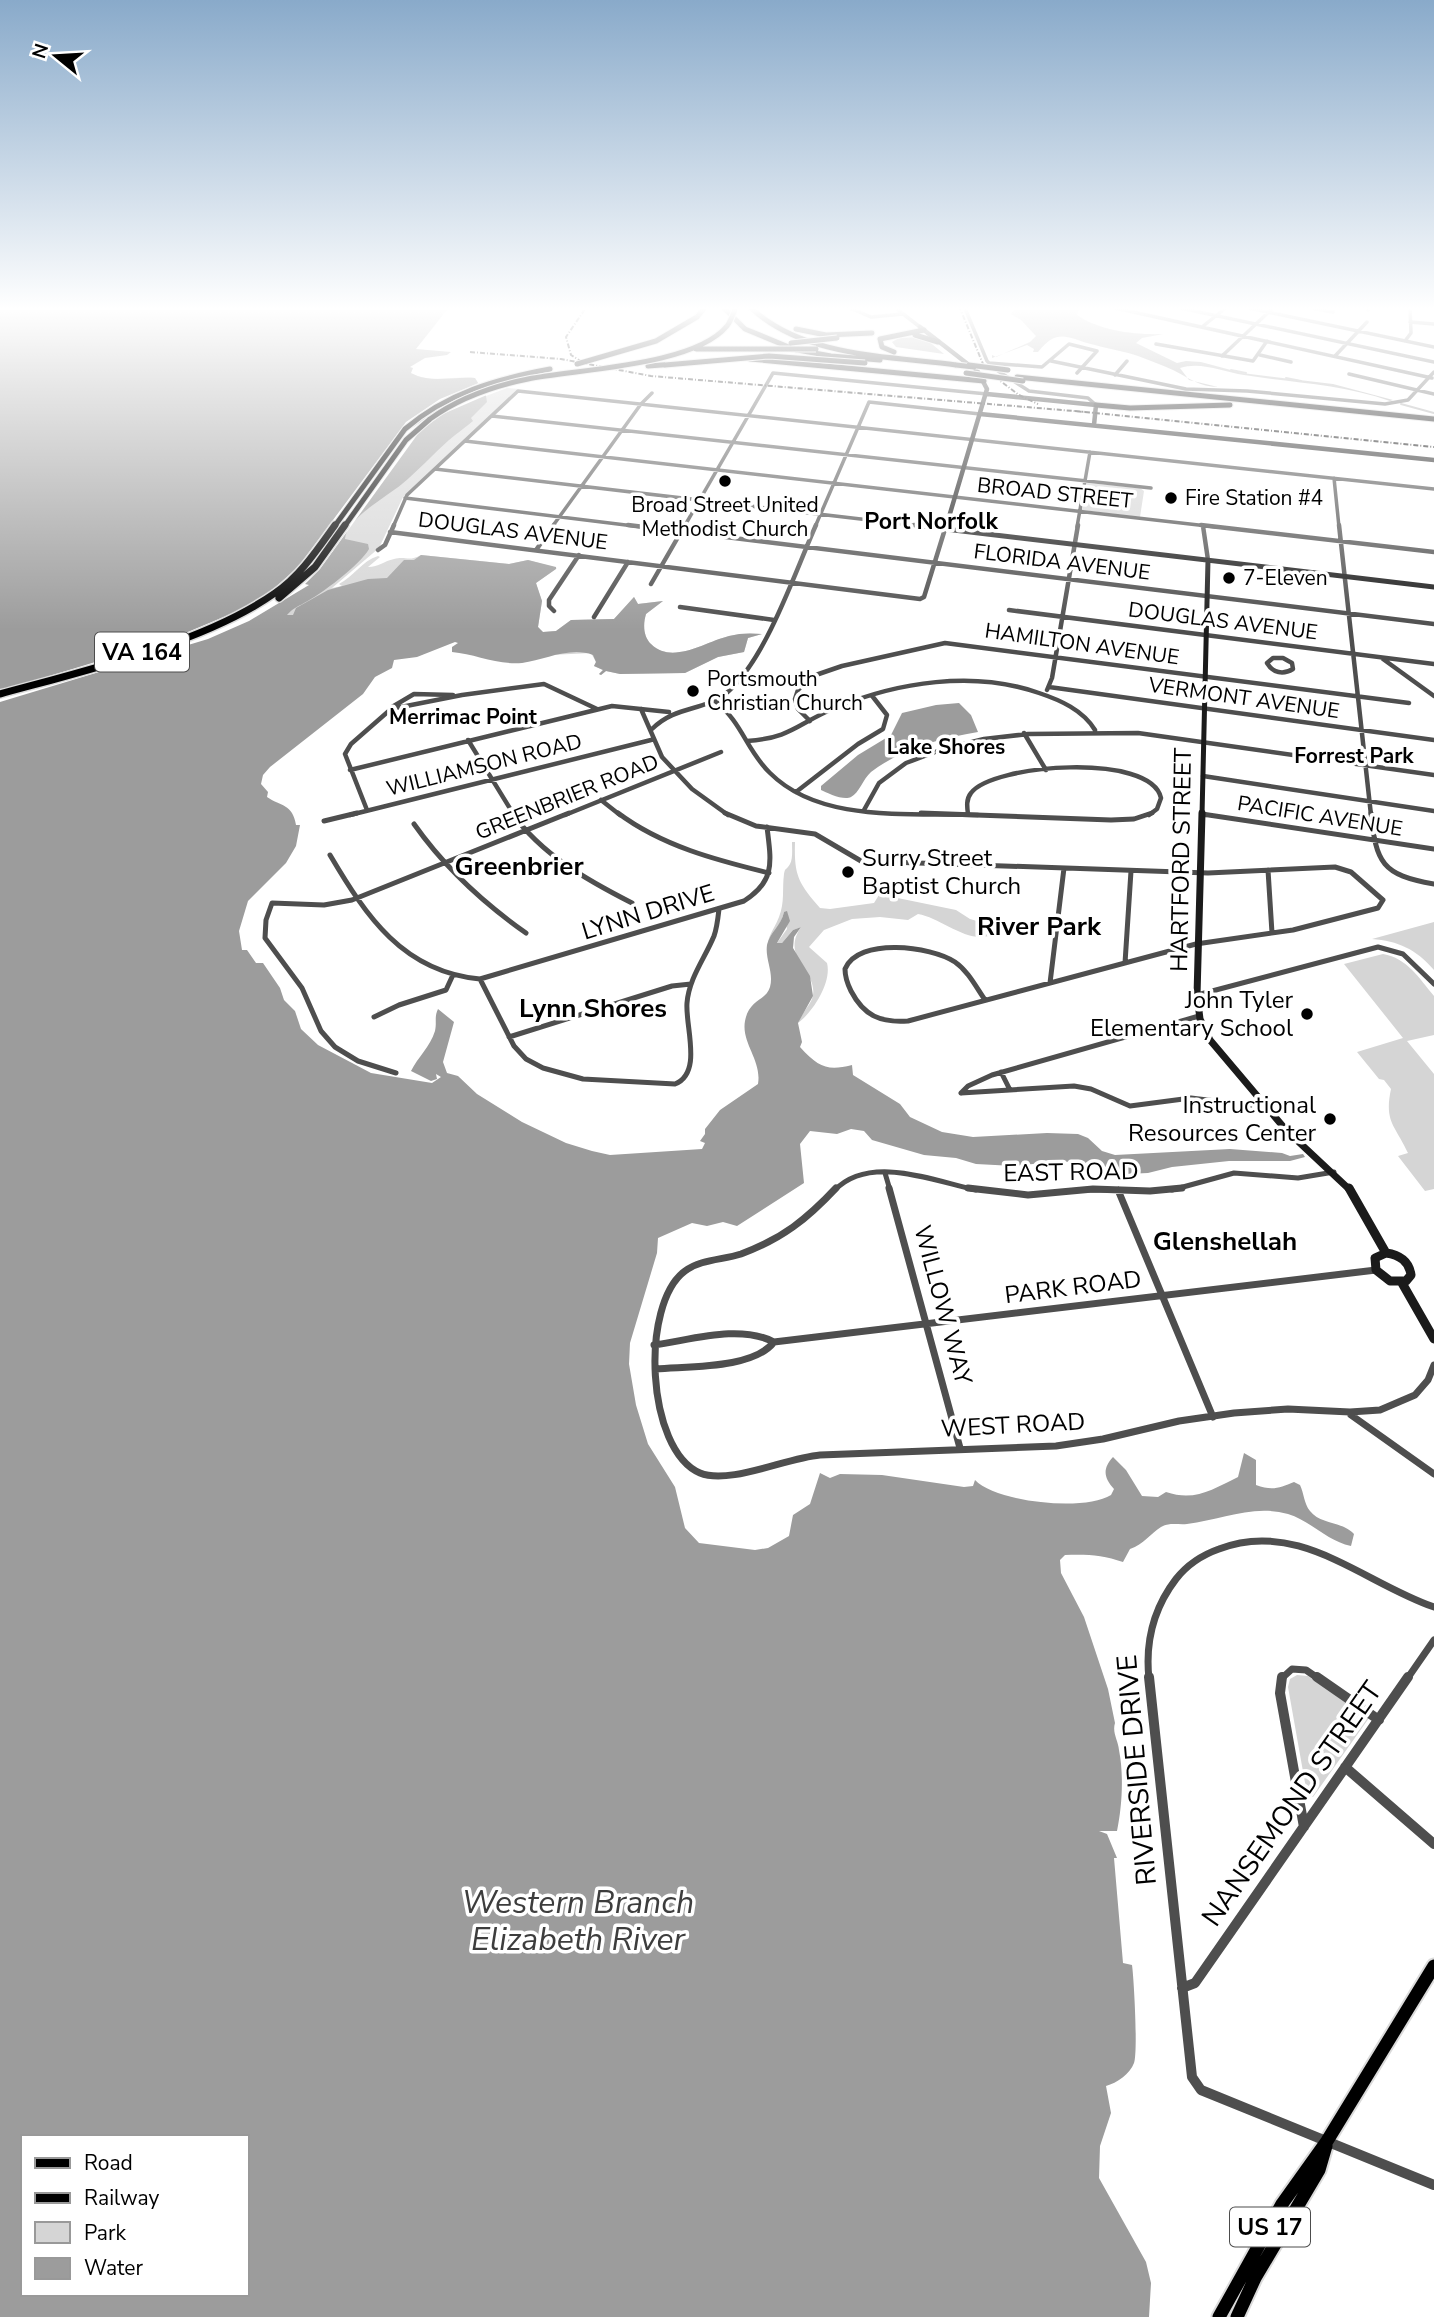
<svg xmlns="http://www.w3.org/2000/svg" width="1434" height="2317" font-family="'Nunito Sans',sans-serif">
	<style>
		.green { fill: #d5d5d5 }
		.water { fill: #9c9c9c; fill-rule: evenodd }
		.pier { fill: #fff }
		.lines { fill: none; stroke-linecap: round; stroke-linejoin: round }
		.stream { stroke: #9c9c9c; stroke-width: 2 }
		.primary-casing { stroke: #dbdbdb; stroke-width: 17 }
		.highway-far1-casing { stroke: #dbdbdb; stroke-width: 7 }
		.highway-casing { stroke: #dbdbdb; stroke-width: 10 }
		.street-far4 { stroke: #4e4e4e; stroke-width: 3.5 }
		.street-far3 { stroke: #4e4e4e; stroke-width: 4.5 }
		.street-far2 { stroke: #4e4e4e; stroke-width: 5 }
		.street-far1 { stroke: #4e4e4e; stroke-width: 7 }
		.street { stroke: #4e4e4e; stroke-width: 10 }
		.secondary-far3 { stroke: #1b1b1b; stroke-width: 4.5 }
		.secondary-far2 { stroke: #1b1b1b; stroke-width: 5 }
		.secondary-far1 { stroke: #1b1b1b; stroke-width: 7 }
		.secondary { stroke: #1b1b1b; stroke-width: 9 }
		.primary { stroke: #000; stroke-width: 13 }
		.highway-far1 { stroke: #000; stroke-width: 5 }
		.highway { stroke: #000; stroke-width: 7 }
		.rail { stroke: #000; stroke-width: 2; stroke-dasharray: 5 2 1 2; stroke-linecap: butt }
		.highway-bridge-casing { stroke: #dbdbdb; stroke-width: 7; stroke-linecap: butt }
		.highway-bridge { stroke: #000; stroke-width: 5 }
		.poi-dot { fill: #000; stroke: #fff; stroke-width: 2.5 }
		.labels { text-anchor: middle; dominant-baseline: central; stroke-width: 7; stroke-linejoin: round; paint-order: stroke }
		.far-street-label { font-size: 21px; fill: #000; stroke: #fff }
		.far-poi-label { font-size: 21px; fill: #000; stroke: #fff; text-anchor: start }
		.far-neighbourhood-label { font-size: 21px; font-weight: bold; fill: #000; stroke: #fff }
		.far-quarter-label { font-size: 23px; font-weight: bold; fill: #000; stroke: #fff }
		.shield { fill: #fff; stroke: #4c4c4c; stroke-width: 2 }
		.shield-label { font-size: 23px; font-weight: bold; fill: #000 }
		.poi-label { font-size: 24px; fill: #000; stroke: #fff; text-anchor: end }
		.street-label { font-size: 24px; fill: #000; stroke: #fff }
		.neighbourhood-label { font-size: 26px; font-weight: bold; fill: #000; stroke: #fff }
		.near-street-label { font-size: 28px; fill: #000; stroke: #fff }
		.near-water-label { font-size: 32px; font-style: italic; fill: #3d3d3d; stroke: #fff }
	</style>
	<rect width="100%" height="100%" fill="#fff"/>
	<path class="green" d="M412 374C432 383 453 376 475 378L486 396 507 388 519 389 403 497 379 548 332 588 342 586 339 584C354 576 362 561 378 556L380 557 368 567C379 567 384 561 394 559 406 556 409 562 421 555L509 564 528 560 557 568 536 583 542 601 538 627 543 632 556 631 571 620 614 619 634 597 638 604 663 601 646 614C643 624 643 636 651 644 672 665 705 642 729 636 740 633 751 633 762 634L748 638 744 652 718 657 685 673 620 674 606 671 601 675 599 674 603 670 594 666 596 662 591 653 550 655 521 663 555 633 292 620 275 613 414 379Z
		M1087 483 1140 488 1144 491 1140 517 1082 510Z
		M792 842H795C794 875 798 883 820 908L830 909 874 903 879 895H883L956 910 970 919 987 924 997 932C972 949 943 918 918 914L908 920 880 917 852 919 824 930 809 947 827 963C832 982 813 1012 798 1023 801 1015 809 1006 812 999 821 971 779 960 801 927L793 930 782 943H777L787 929 784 912C780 929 768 936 767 954 766 937 773 932 779 917 785 902 782 889 784 874 785 867 787 870 790 864 793 859 792 848 792 842Z
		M1434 922V970C1416 949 1398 941 1372 939Z
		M1383 954C1407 958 1419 978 1434 996V1035L1407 1041 1434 1074V1189L1425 1191 1398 1156 1408 1153C1395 1125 1384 1122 1391 1089L1384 1080 1379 1079 1357 1052 1403 1038 1344 964Z
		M1297 1675 1308 1676 1369 1718 1313 1797 1307 1794 1288 1687 1290 1679Z"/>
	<path class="water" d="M0 306H450L416 349 451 352 447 355 425 358 410 367 413 368 411 373C431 384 453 376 475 378L486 396 487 402 471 418 473 421C466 427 457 433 449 440 433 454 418 471 402 484 386 497 346 519 345 539L368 544 369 549C360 565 320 595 304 603 297 607 293 608 287 615H293L296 608 328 590 368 579 387 578 404 560H414L421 555 509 564 528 560 556 567V569L536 583 542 601 538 627 543 632 556 631 571 620 614 619 634 597 638 604 663 601 646 614C643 624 643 636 651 644 672 665 705 642 729 636 740 633 751 633 762 634L748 638 744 652 718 657 685 673 620 674 606 671 601 675 599 674 603 670 594 666 596 662 593 655C570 646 545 660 522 663 497 665 475 654 452 652V647L458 643 455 642 417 657 394 660 392 668 375 677 363 694 270 767 263 775 261 784 268 792 267 797C280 806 293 804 296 825H300L296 846 286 863 248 901 239 931 242 950H247L256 963H263L280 988 284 1000 295 1011 301 1029 318 1045 371 1073 432 1083 441 1077 436 1074 437 1079 431 1081 411 1071C418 1057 430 1047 435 1031 437 1022 434 1017 438 1009L454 1022 443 1062 447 1073 458 1076 477 1094 522 1122 566 1143 592 1151 610 1155 702 1149 705 1143 700 1141 705 1134V1129L720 1110 758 1084C762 1060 741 1043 745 1021 749 999 766 1001 770 987 774 972 765 960 767 945 770 932 781 926 784 912L787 911 790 921 777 943H782L793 930 801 927 794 937 793 948 810 976 813 996 798 1023 802 1042 800 1047C819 1068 828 1071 852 1065L853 1075 900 1104 910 1117 942 1132 973 1137 1047 1133 1078 1134 1088 1138 1102 1151 1115 1155 1230 1149 1282 1153 1290 1156 1303 1154 1305 1157 1290 1161H1229L1172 1167 1148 1173 1127 1174 1112 1168 1062 1161 1014 1166 976 1164 956 1158 924 1155 872 1140 864 1131 851 1129 837 1134 810 1131 800 1144 804 1183 737 1226 723 1222 707 1226 692 1223 658 1238 657 1253 630 1343 629 1364 636 1405 648 1444 675 1487 685 1528 699 1543 755 1550 768 1548 789 1536 793 1515 810 1504 820 1473 830 1478 840 1474 882 1475 964 1487 973 1486 975 1480C996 1502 1084 1512 1111 1495L1114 1489C1104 1478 1102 1469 1113 1457L1126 1470 1142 1496 1158 1497 1166 1492C1195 1502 1213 1489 1238 1477L1244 1453 1256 1460V1485C1272 1491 1280 1488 1294 1482L1300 1485C1304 1493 1304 1504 1310 1511 1321 1525 1342 1521 1354 1534L1351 1546C1327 1541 1311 1521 1288 1514 1253 1504 1221 1520 1187 1524 1178 1525 1169 1522 1161 1527 1150 1534 1144 1544 1130 1549L1123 1562C1103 1555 1086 1554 1065 1555L1060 1560 1061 1573 1084 1617 1108 1689 1115 1723C1112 1733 1118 1740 1119 1750 1124 1775 1122 1807 1117 1831H1099L1107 1834 1117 1858H1114L1123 1963 1132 1965C1134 1979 1138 2052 1134 2063 1130 2074 1117 2083 1106 2086L1111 2113 1100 2146 1099 2178 1146 2262 1151 2283 1149 2317H0ZM23 2137H247V2294H23Z
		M1016 306H1080L1077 315C1100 331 1135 335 1163 334L1142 338 1136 343 1177 363 1186 361 1201 362 1242 373 1333 384 1393 400 1390 401C1343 384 1293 383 1244 375 1223 372 1201 361 1180 368L1189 380 1218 387C1200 387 1189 378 1173 370 1162 365 1149 360 1138 356 1124 351 1109 349 1095 345 1069 339 1058 326 1038 352H1033L1034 349 1027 345 992 358V355L996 357 1030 342 1036 336 1021 320 1011 314Z
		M918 337 927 340 944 354 896 347 892 342 899 338Z
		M959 703 971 715 978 732C941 738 901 749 871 772 863 779 859 793 851 797 844 801 827 793 821 790V786L858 755 891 735 902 713 936 705Z"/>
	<path class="pier" d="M481 382 484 386 461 396 427 415 411 429 433 413 464 396 485 388 489 394 443 414 420 431 320 569 305 584 309 585 249 621 208 639 0 702V691L171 639 238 611 271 591 298 567 406 422 440 399Z"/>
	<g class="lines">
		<path class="stream" d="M1231 370 1246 373
			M1286 378 1301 381
			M1401 404 1434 413"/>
		<defs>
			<path id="primary" d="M1219 2317 1282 2204 1327 2141 1434 1966
				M1237 2317 1255 2278 1319 2170 1326 2146"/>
			<path id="highway-far1" d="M722 306 745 329 796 350
				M749 306C801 357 888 356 956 365
				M697 317 706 306
				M796 329 826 335 872 333
				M915 335 938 342
				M792 349 831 356 880 360
				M894 352 882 347 880 339 924 330
				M750 359 984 381
				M648 366 675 364
				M1017 377 1434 419
				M1096 405 1130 408 1230 405
				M334 527 405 429C447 393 496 379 550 369
				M344 527 406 440 430 419"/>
			<path id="highway" d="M279 598 315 567 345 525
				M0 694C84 671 204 643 275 593 300 576 317 550 335 525"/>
		</defs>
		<use href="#primary" class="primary-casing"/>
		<use href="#highway-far1" class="highway-far1-casing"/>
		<use href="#highway" class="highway-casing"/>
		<path class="street-far4" d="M845 306 871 317 903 314
			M964 306 987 361 995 369 1029 391 1088 398 1096 405
			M1106 306 1432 378
			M1171 306 1434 362
			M1239 306 1434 347
			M1301 306 1333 312
			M1367 306 1368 310
			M898 310 920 327
			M1410 322 1434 324
			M1202 327 1228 306
			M1405 341 1411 333 1410 306
			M1156 344 1253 361 1267 341
			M1260 355 1291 362
			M1222 356 1275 306
			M1335 356 1367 322
			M1051 361 1186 389 1247 391 1385 404 1408 400 1434 372
			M989 363 1042 367 1069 344 1097 351 1077 373
			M1349 374 1434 394
			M1115 375 1127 361
			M492 416 1151 488
			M465 441 1216 527
			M435 469 929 527
			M1334 478 1339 527
			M405 498 642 527
			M393 527 407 495 518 391 1434 489
			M552 527 641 404 652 393
			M684 527 773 373 987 394
			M815 527 869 402 980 414
			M1077 527 1090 452"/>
		<path class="street-far3" d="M628 525 1434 624
			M1201 525 1434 552
			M1339 525 1371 815
			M1203 526 1208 560
			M390 532 920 599 924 597 945 529 914 525
			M378 550 385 545 394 525
			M536 550 554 525
			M651 584 685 525
			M680 607 774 620
			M1009 610 1434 664
			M554 611 549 606V600L579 555
			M594 617 628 562
			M1273 658H1283L1292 663 1293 669C1283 675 1273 673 1267 663Z
			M1383 659 1434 696
			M1049 687 1434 740
			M1047 690 1052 678 1078 525
			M714 700C743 723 746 750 770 773 821 824 911 812 978 815
			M392 707 414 694 453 695
			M641 709 662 757 692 789 728 815
			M810 721 798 709 795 699 798 690 810 677 842 666 945 643 1409 703
			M652 729C675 706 702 711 724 695 765 663 794 574 816 525
			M1024 733 1046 770
			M468 740 514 815
			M747 741C792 738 798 723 835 708 897 682 974 670 1039 693 1060 700 1083 710 1095 730
			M350 770 612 706 669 712
			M1203 776 1434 811
			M796 792 858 744 883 729 887 715 873 697
			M601 800 620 815
			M367 810 345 754 351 744 391 709 462 695 544 684 597 709
			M864 810 879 783 906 763 943 749 984 739 1028 734 1138 733 1434 775
			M968 814C967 807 966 799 971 793 992 764 1151 752 1161 798L1157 809 1149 815
			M1202 814 1206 815
			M350 815 651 740
			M565 815 721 752"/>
		<path class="street-far2" d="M512 813C542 855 587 880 632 903
			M618 813C662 846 716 860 769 873
			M725 813 756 826 815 834 861 861 1208 873 1335 867 1351 872 1383 900 1378 908 1293 930 1196 944 908 1021C881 1023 864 1016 851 991 847 983 845 977 845 969 858 937 931 946 955 962 968 971 976 987 985 1000
			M921 813 1111 820 1134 819 1152 813
			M1371 813C1376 863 1382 875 1434 884
			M1202 814 1434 849
			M324 821 357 813
			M414 824C445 868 482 902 526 933
			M330 855C366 916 403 972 480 979L744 901C776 881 771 861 767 827
			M1268 870 1272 933
			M1125 963 1131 871
			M480 979 514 1046 526 1059 543 1068 583 1079 675 1084C703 1073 685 1026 687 1003 689 978 705 958 714 936 717 928 718 918 719 909
			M1050 983 1064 868
			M1197 995 1378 947 1403 954 1434 984
			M374 1017 399 1005 446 990 452 977
			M509 1037 672 986 691 984
			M1001 1072 1010 1090
			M396 1073 358 1061 335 1047 321 1031 302 988 265 938 266 920 272 903 324 905 352 900 569 813
			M961 1093 1074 1086 1091 1089 1130 1106 1191 1098 1265 1107
			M961 1093 968 1086 992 1075 1199 1016
			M885 1173 890 1190
			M835 1190C870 1154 934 1181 976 1190
			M1086 1190H1116
			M1172 1190 1234 1173 1298 1178 1334 1172"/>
		<path class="street-far1" d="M836 1188C807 1219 782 1239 741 1254 723 1260 701 1259 685 1271 640 1304 646 1450 700 1473 729 1485 786 1458 820 1455L1056 1446 1103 1439 1179 1421 1234 1413 1288 1409 1350 1412 1380 1410 1415 1395 1428 1380 1434 1365
			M889 1188 960 1448
			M968 1188 1028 1195 1093 1189 1150 1191 1182 1188
			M1118 1190 1213 1417
			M654 1345C691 1340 739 1324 774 1342L1376 1270
			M656 1369C689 1366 753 1369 774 1342
			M1351 1415 1434 1474
			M1149 1679C1145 1642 1153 1609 1176 1579 1187 1565 1202 1555 1219 1549 1298 1518 1364 1583 1434 1607
			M1281 1679 1292 1669 1306 1670 1319 1679
			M1407 1679 1434 1640"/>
		<path class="street" d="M1149 1677 1192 2077 1201 2090 1434 2185
			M1282 1677 1280 1693 1304 1827
			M1317 1677 1379 1720
			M1345 1767 1434 1844
			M1182 1988 1195 1983 1408 1677"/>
		<path class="secondary-far3" d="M920 327 978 372 987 389 946 527
			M987 394 1096 405 1094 425
			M980 414 1434 460"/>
		<path class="secondary-far2" d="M946 525 945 529 1434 587
			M1202 815 1208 560"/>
		<path class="secondary-far1" d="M1202 813 1197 995 1200 1019 1210 1040 1286 1130 1350 1190"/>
		<path class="secondary" d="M1349 1188 1386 1253
			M1386 1253C1400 1255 1409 1261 1411 1275L1406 1281H1390L1376 1270 1375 1258Z
			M1402 1283 1434 1339"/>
		<use href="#primary" class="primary"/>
		<use href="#highway-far1" class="highway-far1"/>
		<use href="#highway" class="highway"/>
		<path class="rail" d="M959 306 983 364
			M470 352 561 359 651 376 1086 412
			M582 362 571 355 566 337 587 306
			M995 377 1019 395 1038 404
			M1075 411 1434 447"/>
		<defs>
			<path id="highway-bridge" d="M791 343 837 338
				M696 349H816
				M577 364 656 341 697 317
				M665 365 769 356 865 363
				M956 365 974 367
				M969 365 1008 370
				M966 373 1023 381
				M430 419C459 398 493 386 528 379 578 369 694 366 727 326 731 321 734 312 736 306"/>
		</defs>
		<use href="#highway-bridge" class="highway-bridge-casing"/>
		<use href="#highway-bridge" class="highway-bridge"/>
	</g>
	<linearGradient id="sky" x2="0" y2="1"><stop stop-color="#89aaca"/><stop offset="0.49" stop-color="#fff"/><stop offset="1" stop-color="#fff" stop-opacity="0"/></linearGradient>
	<rect width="1434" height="630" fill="url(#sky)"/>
	<g class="poi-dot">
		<circle cx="725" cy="481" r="7"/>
		<circle cx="1171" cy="498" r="7"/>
		<circle cx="1229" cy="578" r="7"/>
		<circle cx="693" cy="691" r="7"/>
		<circle cx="848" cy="872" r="7"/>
		<circle cx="1307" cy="1014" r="7"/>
		<circle cx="1330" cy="1119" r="7"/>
	</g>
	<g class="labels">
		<g class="far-street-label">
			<text transform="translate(1055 493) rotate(6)">BROAD STREET</text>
			<text transform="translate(513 531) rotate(7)">DOUGLAS AVENUE</text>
			<text transform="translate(1062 562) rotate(7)">FLORIDA AVENUE</text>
			<text transform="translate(1223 621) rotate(7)">DOUGLAS AVENUE</text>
			<text transform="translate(1082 644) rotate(8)">HAMILTON AVENUE</text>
			<text transform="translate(1244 698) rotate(8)">VERMONT AVENUE</text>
			<text transform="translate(484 765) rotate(-14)">WILLIAMSON ROAD</text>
			<text transform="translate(567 797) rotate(-22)">GREENBRIER ROAD</text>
			<text transform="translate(1320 816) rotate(9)">PACIFIC AVENUE</text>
		</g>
		<g class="far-poi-label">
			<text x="1185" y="498">Fire Station #4</text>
			<text x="725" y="505" text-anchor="middle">Broad Street United<tspan x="725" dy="24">Methodist Church</tspan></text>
			<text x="1243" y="578">7-Eleven</text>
			<text x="707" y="679">Portsmouth<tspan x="707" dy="24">Christian Church</tspan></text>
		</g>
		<g class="far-neighbourhood-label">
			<text x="463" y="717">Merrimac Point</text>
			<text x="946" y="747">Lake Shores</text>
			<text x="1354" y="756">Forrest Park</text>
		</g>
		<g class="far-quarter-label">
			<text x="931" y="521">Port Norfolk</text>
		</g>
		<g class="shield">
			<rect x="95" y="632.5" width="94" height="39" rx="5"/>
			<rect x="1230" y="2207.5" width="80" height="39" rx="5"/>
		</g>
		<g class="shield-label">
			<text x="142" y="652">VA 164</text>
			<text x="1270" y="2227">US 17</text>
		</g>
		<g class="poi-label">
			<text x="862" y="858" text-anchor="start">Surry Street<tspan x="862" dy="28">Baptist Church</tspan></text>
			<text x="1293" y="1000">John Tyler<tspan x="1293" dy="28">Elementary School</tspan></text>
			<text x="1316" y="1105">Instructional<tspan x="1316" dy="28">Resources Center</tspan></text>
		</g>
		<g class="street-label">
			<text transform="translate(1181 860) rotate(-89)">HARTFORD STREET</text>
			<text transform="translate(648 912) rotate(-17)">LYNN DRIVE</text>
			<text transform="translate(1071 1172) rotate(-1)">EAST ROAD</text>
			<text transform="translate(1073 1287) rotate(-7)">PARK ROAD</text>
			<text transform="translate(943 1305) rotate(75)">WILLOW WAY</text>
			<text transform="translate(1013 1425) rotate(-3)">WEST ROAD</text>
		</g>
		<g class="neighbourhood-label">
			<text x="519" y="866">Greenbrier</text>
			<text x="1039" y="926">River Park</text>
			<text x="593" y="1008">Lynn Shores</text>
			<text x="1225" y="1241">Glenshellah</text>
		</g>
		<g class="near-street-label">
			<text transform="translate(1137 1770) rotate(-95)">RIVERSIDE DRIVE</text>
			<text transform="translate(1292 1804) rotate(-55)">NANSEMOND STREET</text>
		</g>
		<g class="near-water-label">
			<text x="578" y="1902">Western Branch<tspan x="578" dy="37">Elizabeth River</tspan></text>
		</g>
	</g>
	<rect x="21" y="2135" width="228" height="161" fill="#ffffff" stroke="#999999" stroke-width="2"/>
	<rect x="35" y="2158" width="35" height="10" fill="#000000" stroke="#999999" stroke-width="2"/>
	<text x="84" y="2170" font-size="21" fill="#000000">Road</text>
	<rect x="35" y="2193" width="35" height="10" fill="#000000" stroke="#999999" stroke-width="2"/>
	<text x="84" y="2205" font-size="21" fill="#000000">Railway</text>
	<rect x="35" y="2222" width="35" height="21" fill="#d5d5d5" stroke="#999999" stroke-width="2"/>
	<text x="84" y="2240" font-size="21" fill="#000000">Park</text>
	<rect x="35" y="2258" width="35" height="21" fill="#9c9c9c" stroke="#999999" stroke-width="2"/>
	<text x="84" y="2275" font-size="21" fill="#000000">Water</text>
	<g transform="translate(56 56) rotate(288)" stroke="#ffffff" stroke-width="5" paint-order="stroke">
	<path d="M0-5L12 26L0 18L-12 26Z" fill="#000000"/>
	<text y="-10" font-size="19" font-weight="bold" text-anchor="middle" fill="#000000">N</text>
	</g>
</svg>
